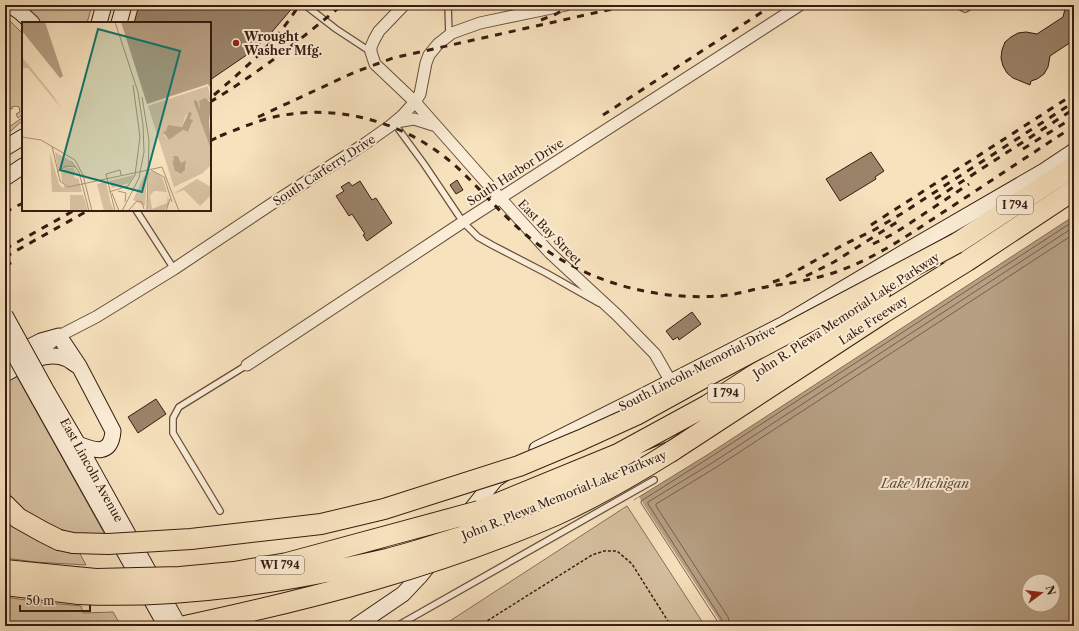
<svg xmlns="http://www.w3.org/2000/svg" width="1079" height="631" font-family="'Libre Caslon Text',serif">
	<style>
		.green { fill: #d6c0a0; stroke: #866e58 }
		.water { fill: #b69f83; stroke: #836b55; fill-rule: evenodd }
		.pier { fill: #f7e2be }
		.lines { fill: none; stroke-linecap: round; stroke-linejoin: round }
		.shore { stroke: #765e4a; stroke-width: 1 }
		.building { fill: #9b836a; stroke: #371c10 }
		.lane-casing { stroke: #674e3c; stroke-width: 8 }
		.street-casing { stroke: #674e3c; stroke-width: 13 }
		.secondary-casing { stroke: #371c10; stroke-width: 17 }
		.highway-casing { stroke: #371c10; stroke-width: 22 }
		.path { stroke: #371c10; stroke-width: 1.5; stroke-dasharray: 3 2; stroke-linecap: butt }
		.lane { stroke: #faecd5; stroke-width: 5.5 }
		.street { stroke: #faecd5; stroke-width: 11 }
		.secondary { stroke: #faecd5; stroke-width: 15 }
		.highway { stroke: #f7e2be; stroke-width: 20 }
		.rail { stroke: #371c10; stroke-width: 3; stroke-dasharray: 7 7; stroke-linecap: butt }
		.secondary-bridge-casing { stroke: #371c10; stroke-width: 17; stroke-linecap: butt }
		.highway-bridge-casing { stroke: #371c10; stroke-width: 22; stroke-linecap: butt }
		.secondary-bridge { stroke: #faecd5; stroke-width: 15 }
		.highway-bridge { stroke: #f7e2be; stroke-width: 20 }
		.poi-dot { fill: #8f2418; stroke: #faecd5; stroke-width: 1.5 }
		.labels { text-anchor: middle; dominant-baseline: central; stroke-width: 4; stroke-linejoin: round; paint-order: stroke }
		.shield { fill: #faecd5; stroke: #725a4b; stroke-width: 1 }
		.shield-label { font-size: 11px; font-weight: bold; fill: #371c10 }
		.poi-label { font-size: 12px; font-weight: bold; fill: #371c10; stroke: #faecd5; text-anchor: start }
		.street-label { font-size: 12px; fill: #371c10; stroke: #faecd5 }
		.water-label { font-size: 13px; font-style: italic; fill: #634a38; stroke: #faecd5 }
		.inset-road { fill: none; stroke: #aa9378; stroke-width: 1 }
		.view { fill: #0f766e; fill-opacity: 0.15; stroke: #0f766e; stroke-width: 2 }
		.inset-edge { fill: none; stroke: #371c10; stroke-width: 2 }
	</style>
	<rect width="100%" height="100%" fill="#f7e2be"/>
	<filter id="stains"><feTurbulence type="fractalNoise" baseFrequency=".005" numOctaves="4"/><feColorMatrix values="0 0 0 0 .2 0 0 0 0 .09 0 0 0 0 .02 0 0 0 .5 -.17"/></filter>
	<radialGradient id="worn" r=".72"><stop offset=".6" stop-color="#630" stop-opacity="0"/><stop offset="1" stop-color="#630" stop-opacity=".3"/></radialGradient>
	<path class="green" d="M18 5H92L87 23H39Z
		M5 18 11 22 23 34V114L18 118 16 114 20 112 19 107 16 106 12 107V109L9 108 7 101H5Z
		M23 117V120L12 130 5 135V130Z
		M16 375 108 540 75 538 19 508 5 495V382Z
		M627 506 705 626H442Z
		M5 514 78 550 86 565 35 562 5 558Z
		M5 597 39 602 81 606 83 613 113 612 121 626H5Z"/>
	<path class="water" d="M1074 216V626H716L634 500 707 455ZM1029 581H1053V605H1029Z"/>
	<path class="pier" d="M639 497 652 518 723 626H713L633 501Z"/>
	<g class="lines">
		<path class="shore" d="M719 626 718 622 641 503V501L709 458 1074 221
			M724 626 722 620 648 504V502L712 463 1074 227
			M730 626 728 617 656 506V504L715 468 1074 234"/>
	</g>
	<path class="building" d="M139 5H295L271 33 251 52 210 80V23H134Z
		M1066 5H1074V40L1050 56 1048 67 1044 74 1037 79 1031 81 1030 85 1013 78 1007 73 1003 66 1001 58 1002 50 1005 42 1011 37 1018 33 1026 32 1037 34 1063 17Z
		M871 152 884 171 875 177 876 179 840 201 826 179Z
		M457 180 463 190 456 194 450 185Z
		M360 181 372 200 376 198 392 223 367 241 363 235 365 234 352 214 349 216 336 196 344 191 341 187 349 182 352 186Z
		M692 312 701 324 679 340 678 337 673 340 666 331Z
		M156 399 166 414 138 433 128 417Z"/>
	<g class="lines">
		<defs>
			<path id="lane" d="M305 5 336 29 371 52
				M448 5 449 35
				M957 5 965 9 972 5
				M312 10 316 5
				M394 123 424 164 463 222 478 237 492 245 546 273 599 303
				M136 210 174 269
				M220 511 173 433V418L179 407 247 365
				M397 626 654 480"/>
			<path id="street" d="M404 5 379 31 374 40 371 47V52L375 64 415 102 500 198 550 253 617 315 655 354 671 382
				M396 122 414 119 433 125
				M33 357 44 349 59 336 96 317 174 269 276 201 366 143 390 126 402 116 415 102 420 94 426 63 429 55 438 44 452 33 480 23 566 5
				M247 365 463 222 800 5"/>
			<path id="secondary" d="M10 5 20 12 32 23
				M99 23 104 5
				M119 23 124 5
				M5 148 23 137
				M5 178 23 166
				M5 359 41 341 59 336 79 366 113 431C111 456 95 451 78 444
				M5 374C22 364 47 350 67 359 71 361 74 364 78 366
				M48 393 78 444 179 626
				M39 399 166 626
				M537 449 643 396 784 324 913 247 1044 171 1074 151
				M466 516 495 480 506 472
				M356 626 403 594 420 576 432 561"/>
			<path id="highway" d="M942 253 1074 166
				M5 505 18 518 43 532 59 540
				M479 511 618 454 708 405 880 293
				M480 531 672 451 883 313 967 261 1074 190
				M5 570 75 577
				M5 585 79 594"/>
		</defs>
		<use href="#lane" class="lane-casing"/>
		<use href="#street" class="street-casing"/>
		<use href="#secondary" class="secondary-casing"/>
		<use href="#highway" class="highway-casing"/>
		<path class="path" d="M479 626 592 555 604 551H617L632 564 671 626"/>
		<use href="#lane" class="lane"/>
		<use href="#street" class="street"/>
		<use href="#secondary" class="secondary"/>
		<use href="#highway" class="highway"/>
		<path class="rail" d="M348 7 350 5
			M541 20 556 14 572 5
			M214 95C247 66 276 43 299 5
			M210 102C257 74 300 40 342 5
			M603 115 773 5
			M258 117 355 72 393 58 630 5
			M220 136C238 129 256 121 274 117 341 102 412 124 461 171 490 199 515 230 549 252 598 285 660 300 719 296 736 295 753 289 771 286 793 283 815 279 836 272 876 258 910 234 945 211 988 183 1031 154 1074 126
			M210 141 224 134
			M1023 149 1074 117
			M935 199 1074 109
			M5 212 23 203
			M871 225 1074 94
			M873 244 895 233 969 184
			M5 249 75 210
			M5 257 89 210
			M5 266 16 260
			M806 276 834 262 902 219
			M773 282 782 279 843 245 874 230 901 214 1074 102"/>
		<defs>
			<path id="secondary-bridge" d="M5 315 48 393
				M5 338 39 399"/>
			<path id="highway-bridge" d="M59 540 73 543 108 544 191 539 321 524 384 509 519 466 581 440 636 415 716 371 957 243
				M75 577 96 579 180 577 234 572 287 563 479 511
				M79 594C182 599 286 582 387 559 419 551 449 540 480 531
				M185 626C311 599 437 567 556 515 596 497 635 474 672 451"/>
		</defs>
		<use href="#secondary-bridge" class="secondary-bridge-casing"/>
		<use href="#highway-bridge" class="highway-bridge-casing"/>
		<use href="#secondary-bridge" class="secondary-bridge"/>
		<use href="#highway-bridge" class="highway-bridge"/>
	</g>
	<circle class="poi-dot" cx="236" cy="43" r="4"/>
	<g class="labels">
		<g class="shield">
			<rect x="997" y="196" width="36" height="18" rx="3"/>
			<rect x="708" y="384" width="36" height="18" rx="3"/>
			<rect x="256" y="556" width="48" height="18" rx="3"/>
		</g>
		<g class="shield-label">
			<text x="1015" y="205">I 794</text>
			<text x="726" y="393">I 794</text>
			<text x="280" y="565">WI 794</text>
		</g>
		<g class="poi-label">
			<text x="244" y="36">Wrought<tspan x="244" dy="14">Washer Mfg.</tspan></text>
		</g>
		<g class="street-label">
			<text transform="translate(324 170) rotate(-33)">South Carferry Drive</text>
			<text transform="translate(515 172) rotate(-33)">South Harbor Drive</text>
			<text transform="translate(550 232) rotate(46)">East Bay Street</text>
			<text transform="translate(846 315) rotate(-33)">John R. Plewa Memorial Lake Parkway</text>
			<text transform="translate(873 320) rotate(-33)">Lake Freeway</text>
			<text transform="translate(697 368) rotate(-27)">South Lincoln Memorial Drive</text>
			<text transform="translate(92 470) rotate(61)">East Lincoln Avenue</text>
			<text transform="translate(564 495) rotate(-22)">John R. Plewa Memorial Lake Parkway</text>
		</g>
		<g class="water-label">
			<text x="925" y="483">Lake Michigan</text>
		</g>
	</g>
	<g transform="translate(22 22)">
		<rect width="189" height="189" fill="#f7e2be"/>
		<path d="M0 35 30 72 39 86 6 46H0ZM186 64 189 81 187 78 177 80 178 87 172 81 189 128V143L181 151 152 165 126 84ZM170 91 168 97 170 101 166 110 161 108 147 118 142 113 147 104 160 105 164 93ZM151 134H156L159 141 164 138 163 148 159 152 154 150ZM33 130 47 138 52 144 36 148ZM28 131 37 162 41 166 43 163 40 160 39 149 44 146H51L55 150 56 153 53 149 52 155 55 157 56 155 60 170H30ZM127 149 133 150 140 155 145 170 132 169 128 174 130 187 145 181 146 172 147 181 142 189H128L126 186ZM112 153 107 161 90 166 87 159ZM122 154H125L123 184 111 178ZM175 157 189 165V173L178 184 162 168 151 172ZM84 160 89 182 92 189H82L75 162ZM48 173H61L66 189H48Z" fill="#d6c0a0" fill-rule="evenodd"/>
		<path d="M0 0H23L41 54 38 56 0 9ZM99 0H189V66L186 63 125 82ZM183 76 189 81 187 100 189 128 172 81V78L175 79 178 87 177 79ZM167 90 170 91 168 97 171 98 166 110 161 108 147 118 141 110 144 109 146 103 160 105ZM151 134H156L159 141 164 138 163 148 159 152 153 149 150 138 152 139Z" fill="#b69f83"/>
		<path d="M186 62 189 68 186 64 125 82Z" fill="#f7e2be"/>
		<path class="inset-road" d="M93 0 116 70 121 103 122 130 117 156 100 189M120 75 127 118 125 189M0 115 19 118 53 138 61 153 70 189M30 124 38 159 46 165 140 145 157 189M49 139 57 150 67 189M129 148 142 155 150 180M35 150 44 144 54 145M96 169 104 171 103 180M87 170 106 164 113 153 118 115 111 63M90 171 97 189M93 189 84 152 98 148 99 153M106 189 115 179 120 180 122 187M144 189 148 177"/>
		<path class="view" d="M76 7 158 29 120 170 38 148Z"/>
		<rect width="189" height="189" class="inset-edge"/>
	</g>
	<rect width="1079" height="631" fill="none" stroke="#f7e2be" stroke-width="20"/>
	<rect x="6" y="6" width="1067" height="619" fill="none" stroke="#371c10" stroke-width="2"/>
	<rect x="10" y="10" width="1059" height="611" fill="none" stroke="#371c10"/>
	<g transform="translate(1041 593) rotate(75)"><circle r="19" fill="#faecd5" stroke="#ac9986"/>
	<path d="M0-3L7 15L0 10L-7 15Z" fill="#8f2418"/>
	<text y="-6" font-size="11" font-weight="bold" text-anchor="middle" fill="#371c10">N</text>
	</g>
	<path d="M20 605v6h70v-6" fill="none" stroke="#371c10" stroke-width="2"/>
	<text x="26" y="605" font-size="12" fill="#371c10" stroke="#faecd5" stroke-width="3" paint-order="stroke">50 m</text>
	<rect width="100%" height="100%" filter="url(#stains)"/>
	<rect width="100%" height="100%" fill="url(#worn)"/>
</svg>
